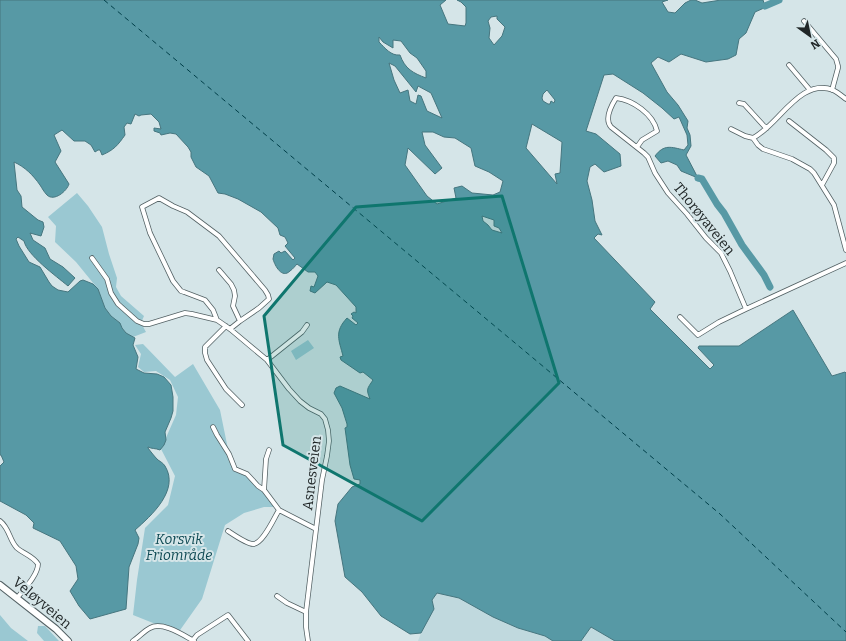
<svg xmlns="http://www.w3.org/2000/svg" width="846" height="641" font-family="Bitter,serif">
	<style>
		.built { fill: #c0d9de }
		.green { fill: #9ac8d2 }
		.water { fill: #5799a5; stroke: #46767f; fill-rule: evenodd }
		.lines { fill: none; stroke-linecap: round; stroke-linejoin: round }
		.river { stroke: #5799a5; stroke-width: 7 }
		.ferry { stroke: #003f49; stroke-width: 1; stroke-dasharray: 5 4; stroke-linecap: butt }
		.street-casing { stroke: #536164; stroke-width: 5.5 }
		.secondary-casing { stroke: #536164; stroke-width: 8 }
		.street { stroke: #fff; stroke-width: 4 }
		.secondary { stroke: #fff; stroke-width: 6 }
		.marked { fill: #0f766e; fill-opacity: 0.2; stroke: #0f766e; stroke-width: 3; stroke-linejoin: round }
		.labels { text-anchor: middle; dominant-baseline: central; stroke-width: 4; stroke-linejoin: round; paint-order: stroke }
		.street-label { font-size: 14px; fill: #202627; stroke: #d5e5e8 }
		.park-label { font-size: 14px; font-style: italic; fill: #0f4a54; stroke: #d5e5e8 }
	</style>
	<rect width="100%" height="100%" fill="#d5e5e8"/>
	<path class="built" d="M437 593 459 598 493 617 518 628 545 636 553 641H418L421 633 433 609 432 600Z
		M591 627 615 641H581Z"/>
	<path class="green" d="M77 193 88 206 102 227 109 254 117 278 116 287 121 296 144 316 141 323 146 332 133 337 126 333 122 328 120 323 111 316 105 308 98 289 76 262 55 242 56 226 48 217Z
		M308 340 314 348 296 360 291 351Z
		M143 344 175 377 193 364 220 410 229 454 237 470 245 473 277 507H264L244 513 225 525 202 599 178 633 133 615 137 580 145 528 168 505 175 476 161 449 176 415 178 397 170 380 156 371 144 372 138 367 141 354 135 345Z
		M0 615 11 628 28 641H0Z
		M38 626H45L59 641H44L37 633Z"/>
	<path class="water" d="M0 0H446L440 5 448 24 465 26 466 23V7L461 2 457 0H668L662 2 668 12 675 13 685 3 691 0H695L702 3 721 0H763L765 6 764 8 755 12 746 33 739 39 736 55 728 59 706 62 681 54 669 62 658 57 651 63 667 92 678 105 688 121 687 128 690 135 691 146 686 155 698 178 681 171 677 165 668 161 661 163 655 156C664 144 671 147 684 150L688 145 687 135 679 117 674 119 662 108 643 93 613 74 604 75 586 131 596 134 620 154 621 166 604 172 595 164 590 167 587 181 592 200 595 221 602 235 598 234 594 238 655 302 650 309 710 369 714 365 698 348 699 346H739L793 310 832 376 845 372 846 373V641H615L591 627 581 641H553L545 636 518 628 493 617 459 598 437 593 432 600 434 609 421 633 410 634 381 616 362 592 345 577 335 521 338 504 352 487 360 484V480L354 479 350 465 345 428 347 427V424L342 408 334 393 336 388 340 386 370 399C366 389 367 389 373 380L363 372 360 373 341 360 340 357 343 356C339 340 334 332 347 318L356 325 358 323 352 318 353 316 351 314 354 312 356 313V307L336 285 327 282 315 293 310 291 311 286 314 287 318 276 315 272H308L297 264C295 266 293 269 290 271 282 279 275 266 273 259L274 254 279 251 281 253 285 251 293 260 295 258 285 246 288 243 285 237 280 235 278 228 261 212 238 199 225 194 218 193 209 176 196 167 191 157V152L188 147 176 134 170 133 161 135 160 133 154 131V128L161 129 159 122 151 114 141 115 139 116 135 114 131 124 127 123 124 127 125 135C118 145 114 150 102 155L100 150H98L95 152 91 145 85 141H74L62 130 54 135 61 151 55 162 69 184C67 191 54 202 47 195 44 192 42 188 40 185 33 175 25 167 14 162L17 190 21 196 22 207 38 220 43 222 44 227 41 236 30 233 33 240 45 248 50 259 63 267 75 278 68 286C56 276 27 255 24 241L18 237 16 239 19 246 29 262 40 267 49 282 52 286 58 290 68 292 80 281 83 280 93 284 98 289 105 308 111 316 120 323 122 328 126 333 135 338 133 345 138 357 136 369 144 373 157 374 164 377 171 385 173 397V411L171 418 165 432 166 440 164 445 160 450C155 448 152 449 148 447V448C151 452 154 456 158 460 161 462 163 463 165 466 180 490 151 516 135 530L139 538 138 544 129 567 126 609 90 619 79 606 70 591 78 579 76 566 60 541 33 528 34 523 26 515 0 501V466L4 462 1 455H0ZM497 16V19L505 27 502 36 494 45 489 38 490 28 488 21 491 17ZM379 37 383 42 393 48V40L401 41 410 53 417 58 426 71V78C413 73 405 69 400 55 391 56 385 48 379 42ZM389 63 395 66 416 92 418 86 431 93 442 118 427 111 421 96 418 95 416 104 410 101 408 90 400 93 394 80ZM547 90 555 100 554 103 551 101 550 104H548L543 101 542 98 543 94ZM532 124 562 142 560 173 555 174 557 184 526 148ZM422 132H433L444 137 455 138 471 148 475 166 489 172 503 181 500 192 493 195 472 193 462 186 454 188 456 198 437 204 427 196 405 165 408 148 435 174 442 168 425 145ZM482 216 494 220V226L499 228 502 233 492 230 488 225 483 221Z"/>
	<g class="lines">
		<path class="river" d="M765 6 779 0
			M698 178 702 179 717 204 724 213 742 245 764 275 770 287"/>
		<path class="ferry" d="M104 0 720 514 846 632"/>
		<defs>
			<path id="street" d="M804 21 836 59 838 66V68L832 90
				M789 65 810 90
				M739 103 744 104 764 126 767 128
				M789 121 826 150 834 158V163L822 185
				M731 129 745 136 753 138C778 126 800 77 833 90 837 92 842 96 846 99
				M753 138 758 145 763 149 792 159 810 169 814 173 834 205 846 250
				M637 147 642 140 657 131C653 114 633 100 616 98 611 106 604 119 611 127L644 153 648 157 655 173 668 193 687 214 706 238 721 253 730 271 746 309
				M92 258 107 279 111 293 118 304 137 321 144 324H149L185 313 192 314 217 320 230 329 267 360 289 389 300 401 309 408 321 414 325 419 328 430 329 441 327 456 322 480 306 612V627L308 641
				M219 270 231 284 234 290 235 296 233 306 240 321 230 329
				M680 317 698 335 719 322 746 309 846 263
				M217 320 213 310 205 300 184 292 181 291 173 281 150 233 142 207 159 198 173 206 187 212 219 236 265 290 268 295 269 299 259 308 240 321
				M226 326 205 347V353L207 360 226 389 242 405
				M267 360 302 332 307 325
				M213 427 217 435 229 454 235 469 247 474 258 486 264 490
				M269 450 266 459 264 490 279 510 316 529
				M0 521C10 529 9 540 17 548 24 554 33 556 38 564 38 575 24 589 17 598
				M228 531C234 535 247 544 253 544 263 544 274 518 279 510
				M277 596 287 603 306 612
				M193 640 197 635 228 615 248 641
				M133 641C139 637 144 631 150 628 162 621 183 635 194 641"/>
			<path id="secondary" d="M0 585 56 629 68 641"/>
		</defs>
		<use href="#street" class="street-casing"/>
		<use href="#secondary" class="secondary-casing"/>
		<use href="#street" class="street"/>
		<use href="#secondary" class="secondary"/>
	</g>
	<path class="marked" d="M502 196 559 383 422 521 283 445 264 316 356 207Z"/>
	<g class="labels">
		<g class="street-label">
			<text transform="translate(704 219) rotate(51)">Thorøyaveien</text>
			<text transform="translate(312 473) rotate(-83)">Asnesveien</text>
			<text transform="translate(42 603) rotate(40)">Veløyveien</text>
		</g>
		<g class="park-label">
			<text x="179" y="539">Korsvik<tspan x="179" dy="16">Friområde</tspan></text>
		</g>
	</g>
	<g transform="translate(810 36) rotate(147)" stroke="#d5e5e8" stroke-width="3" paint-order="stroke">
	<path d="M0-3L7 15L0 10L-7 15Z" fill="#202627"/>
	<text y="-6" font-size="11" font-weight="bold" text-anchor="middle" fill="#202627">N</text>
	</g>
</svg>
